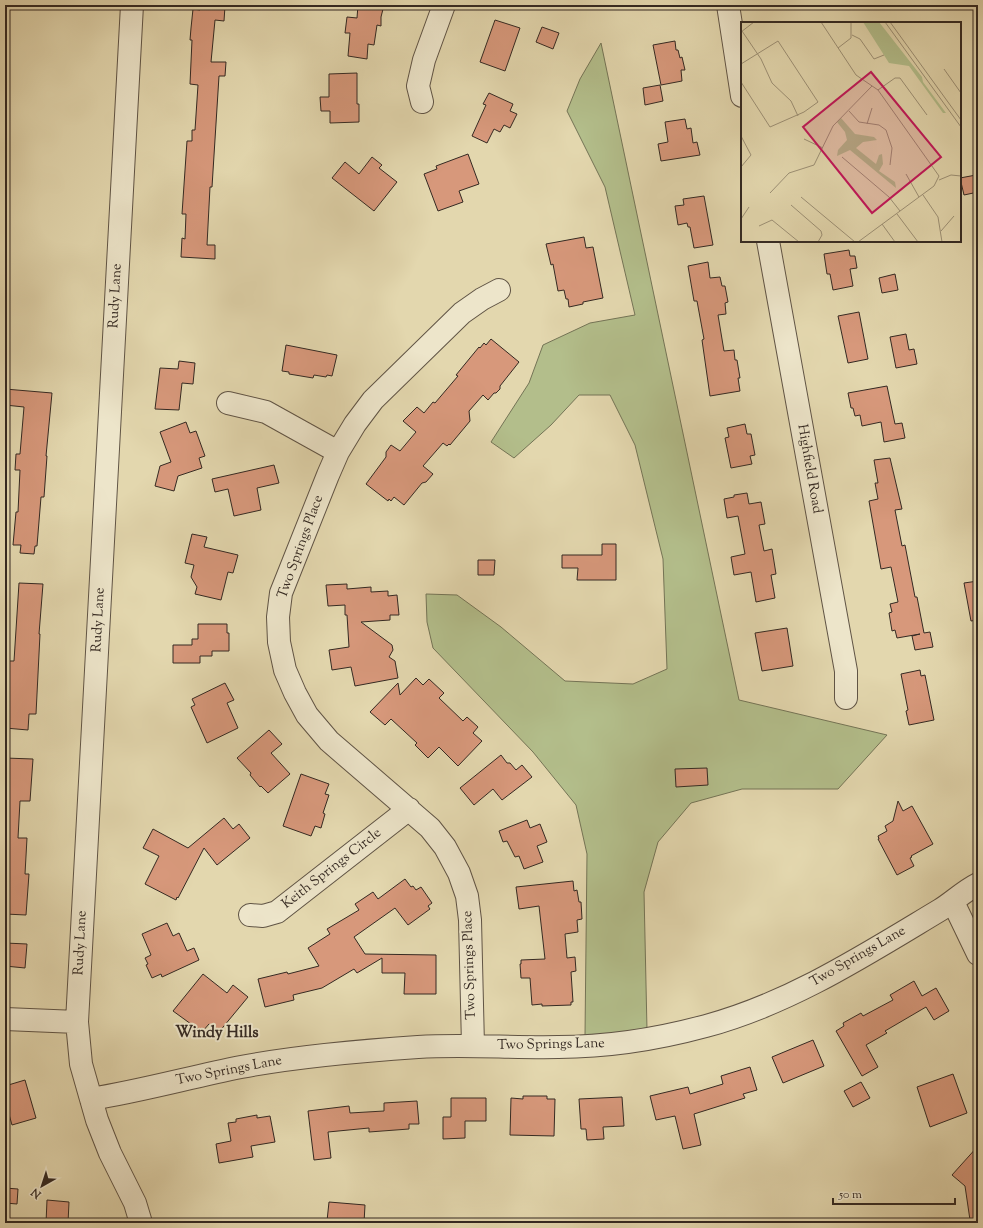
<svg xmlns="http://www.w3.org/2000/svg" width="983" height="1228" font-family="'Sorts Mill Goudy',serif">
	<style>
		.green { fill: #b3be8b; stroke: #747456 }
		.building { fill: #d7987b; stroke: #342922 }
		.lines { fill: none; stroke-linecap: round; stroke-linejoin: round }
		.minor-casing { stroke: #605445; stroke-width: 24 }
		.minor { stroke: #ede5ca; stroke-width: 22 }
		.labels { text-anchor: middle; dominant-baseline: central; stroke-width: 4; stroke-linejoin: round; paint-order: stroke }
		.street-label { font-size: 14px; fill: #342922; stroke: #ede5ca }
		.quarter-label { font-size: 16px; font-weight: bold; fill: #342922; stroke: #ede5ca }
		.inset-road { fill: none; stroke: #9d9176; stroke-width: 1 }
		.view { fill: #c2185b; fill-opacity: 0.15; stroke: #c2185b; stroke-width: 2 }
		.inset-edge { fill: none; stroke: #342922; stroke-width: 2 }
	</style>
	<rect width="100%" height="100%" fill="#e3d7ae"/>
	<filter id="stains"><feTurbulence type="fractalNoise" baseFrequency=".005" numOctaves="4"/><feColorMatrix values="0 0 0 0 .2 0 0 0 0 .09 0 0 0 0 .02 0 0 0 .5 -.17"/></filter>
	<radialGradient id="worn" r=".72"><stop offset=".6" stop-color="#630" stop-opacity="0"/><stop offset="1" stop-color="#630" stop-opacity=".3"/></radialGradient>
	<path class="green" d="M601 43 739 700 887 735 838 789H742L691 803 658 842 644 892 647 1030 585 1036 587 854 576 805 533 752 433 648 427 622 426 594 457 595 501 627 565 681 633 684 667 669 663 559 635 445 610 395H579L551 425 514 458 491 442 529 383 543 345 590 323 635 315 605 187 567 111 580 79Z"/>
	<path class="building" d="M200 5 225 6 224 21 215 20 211 62H226L225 76H219L212 187H210L207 245H215V259L181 257 182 238 185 239 186 214H182L187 141H192V130H195L198 85 190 84 192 40H190L191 28 193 9 200 10Z
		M358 5H384L381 17V26L377 25 374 45 368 44 367 59 348 56 350 33H345L347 17 357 18Z
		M495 20 520 28 505 71 480 62Z
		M542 27 559 33 553 49 536 42Z
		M675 41 676 50H678L680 58 682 57 685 70H681L682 81 661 85 653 45Z
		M357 73V104H359V122L330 123V111H321L320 97H329V74Z
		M660 85 663 101 645 105 643 88Z
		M489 93 513 104 510 111 517 114 510 128 504 125 500 132 494 129 487 143 472 136 486 105 483 104Z
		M685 119 687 129 691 128 693 143 697 142 700 155 661 161 658 144 668 142 665 122Z
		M468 154 479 184 459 191 463 202 438 211 424 174 437 169 436 166Z
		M372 157 382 165 379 168 397 182 374 211 332 178 345 162 359 174Z
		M976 175 978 192 964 195 960 178Z
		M704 196 713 245 694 248 690 227H688L687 223 678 225 675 206 684 205 683 199Z
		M584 237 586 248 593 247 603 298 583 302V304L569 307 568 299H566L564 290 558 291 553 264 551 265 546 244Z
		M849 250 850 256H855L857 268 850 269 853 286 833 290 830 274H827L824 254Z
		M708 262 710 278 720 277 722 286H725L728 302 725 303 726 314 718 315 724 351 734 350 735 360H737L740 378H738L740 391 710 396 702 340 704 339 697 301H694L688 266Z
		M895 274 898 290 882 293 879 278Z
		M859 312 868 359 848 363 838 316Z
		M906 334 909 350 914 349 917 364 896 368 890 337Z
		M491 339 519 362 500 386V389L496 393H494L488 400 483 395 469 411 470 421 450 445 449 444 447 446 443 443 423 466 433 474 426 482 422 483 404 505 394 497 391 501 389 499 388 501 366 484 386 457V452L391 445 400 451 416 432 403 421 417 407 424 413 433 402 435 403 458 376 456 375 479 347 480 348 484 343 486 345Z
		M286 345 337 355 332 376 327 375 326 377 314 375 313 378 289 374V372L282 371Z
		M179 361 195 363 193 384 182 383 179 410 155 409 160 368 178 369Z
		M887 386 895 424 902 423 905 438 884 442 881 422 862 426 860 415 855 416 853 408H851L848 393Z
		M5 389 52 393 46 456H47L44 497H41L37 546H35L34 554 20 553 21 545H13L16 512H18L20 470H15L16 454H20L24 407 5 405Z
		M186 422 190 433 196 431 205 456 199 458 202 468 178 476 174 491 155 486 160 466 171 462 160 432Z
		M745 424 747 434H751L755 455 750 456 752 464 731 468 725 438 729 437 727 428Z
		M890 458 902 509 895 510 902 546 905 545 915 597H917L924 633 930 632 933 647 915 650 912 636 920 634 897 638 895 630 892 631 889 613 892 612 890 604 898 602 891 567 881 569 869 501 878 499 875 483H878L874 460Z
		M274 465 279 483 257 488 261 510 234 516 228 489 215 492 212 479Z
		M747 493 749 504 761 502 765 524 759 525 764 551 772 549 776 574 771 575 775 598 756 602 751 572 734 575 731 557 745 554 738 516 727 518 724 499 734 497V495Z
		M192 534 207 537 204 547 238 555 233 573 228 572 221 600 195 594 197 587 191 577 194 565 185 563Z
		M602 544H616V580H577L578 568H562V555H602Z
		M478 560H495L494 575H478Z
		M978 581V620L971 621 964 583Z
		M19 583 43 584 39 634H40L36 714H29L28 730 5 728 9 661H14Z
		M347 584V589L371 587V592L388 591V596L397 595 399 615H390V620L361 622 392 645 393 650 389 657 395 661 398 678 355 686 351 667 332 670 329 650 349 647 347 615H345V605L328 606 326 585Z
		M198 624H227V633H229V651H212V656H200V663H173V645H192V639H198Z
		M787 628 793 666 762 671 755 633Z
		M920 670 921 676 925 675 934 720 909 725 906 711 908 710 901 674Z
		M416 678 423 685 429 679 444 693 439 698 463 721 467 717 478 727 473 733 482 741 458 766 439 747 428 758 415 745 417 743 391 719 385 725 370 712 398 683 400 695Z
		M225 683 234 700 227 703 238 728 207 743 191 707 195 705 192 699Z
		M269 730 282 744 271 753 290 774 268 793 261 786 260 787 250 775 251 773 237 758Z
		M501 755 507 763H510L516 770 522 765 532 777 502 800 493 789 474 805 460 788Z
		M5 758 33 759 30 801H20L18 838H27L25 874H29L26 915 5 914Z
		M707 768 708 785 676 787 675 769Z
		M301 774 329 784 325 794 329 795 323 813 325 814 321 828 315 826 311 836 283 826Z
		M898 801 903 811 912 806 933 844 911 856 912 857 910 858 914 866 897 875 878 839H879L878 836 887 831 885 826 893 821Z
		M224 818 233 829 239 824 250 838 217 865 204 848 178 898 177 897 176 900 145 884 159 856 143 848 153 829 188 848Z
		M527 820 530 828 540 824 547 842 537 846 543 862 524 869 519 856 515 857 507 841 503 842 499 831Z
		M405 879 411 887 413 886 416 890 421 887 432 903 428 906 430 909 408 925 395 908 354 937 365 954 436 955V994H404L405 973H382V958L357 973 354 969 322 988 293 995 294 1000 265 1007 258 979 287 972 288 974 319 966 308 948 330 934 327 929 359 910 355 904 373 892 378 899Z
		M573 881 574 891 577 890 579 902H581L582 919 577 920 578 932 565 934 567 958 575 957 576 971 571 972 573 1002H571V1005L542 1006V1004L532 1005 530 978H521L520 964H521V960L545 959 539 906 519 909 516 887Z
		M167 923 173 936 179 933 187 951 194 948 199 960 162 977 161 974 152 978 146 965 148 964 145 958 151 955 142 934Z
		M5 943 27 944 25 968 5 966Z
		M203 974 227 993 233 985 248 997 219 1032 209 1024 202 1032 173 1011Z
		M914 981 922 996 936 988 949 1011 934 1020 926 1007 885 1031 887 1033 866 1045 878 1067 862 1076 836 1031 844 1026 843 1023 861 1013 863 1016 893 1000 890 995Z
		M813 1040 824 1066 783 1083 772 1057Z
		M750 1067 757 1090 743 1094 745 1098 694 1114 701 1145 683 1149 675 1116 656 1120 650 1096 688 1087 690 1094 723 1084 721 1076Z
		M953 1074 967 1113 930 1127 917 1087Z
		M25 1080 36 1118 12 1125 5 1100V1086Z
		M861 1082 870 1098 853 1107 844 1091Z
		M523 1096H547V1099H555L554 1136 510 1135 511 1098 523 1099Z
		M622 1097 624 1126 603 1127 604 1139 587 1140 586 1129H581L579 1099Z
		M451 1098H486V1121H465V1138L443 1139V1117H451Z
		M417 1101 419 1124H409V1129L369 1132V1128L328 1132 331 1158 314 1160 308 1111 349 1106 350 1113 384 1111V1103Z
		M257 1115V1118L270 1116 275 1142 251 1146 253 1157 219 1163 216 1144 231 1141 228 1123 236 1122V1119Z
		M978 1146V1220H970L965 1186 952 1175Z
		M5 1188 18 1189 17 1204 5 1203Z
		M47 1200 69 1202 68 1223H46Z
		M329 1202 365 1205 364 1223 327 1221Z"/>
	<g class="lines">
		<defs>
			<path id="minor" d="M132 5 77 1022 81 1064 97 1120 110 1153 135 1203 141 1223
				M728 5 742 96
				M422 102 418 86 424 60 444 5
				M768 241 846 671V698
				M228 403 266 412 338 452
				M953 902 978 954
				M250 915 263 916 277 912 409 809
				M5 1019 77 1022
				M473 1046 470 920 467 896 459 873 445 847 430 828 329 741 307 715 295 693 285 670 279 642 278 617 281 593 328 475 338 452 355 424 373 400 462 313 482 299 499 290
				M91 1099C141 1091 191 1077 241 1067 299 1056 359 1051 418 1047 464 1044 511 1048 558 1047 607 1047 658 1039 706 1026 791 1003 865 955 940 910 953 902 964 891 978 884"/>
		</defs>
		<use href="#minor" class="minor-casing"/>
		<use href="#minor" class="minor"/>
	</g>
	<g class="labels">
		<g class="street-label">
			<text transform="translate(116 296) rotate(-87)">Rudy Lane</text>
			<text transform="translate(809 469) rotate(80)">Highfield Road</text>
			<text transform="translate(301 547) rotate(-70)">Two Springs Place</text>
			<text transform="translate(99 620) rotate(-87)">Rudy Lane</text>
			<text transform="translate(332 869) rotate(-38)">Keith Springs Circle</text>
			<text transform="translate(81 943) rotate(-87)">Rudy Lane</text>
			<text transform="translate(858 957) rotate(-30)">Two Springs Lane</text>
			<text transform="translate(470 965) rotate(-92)">Two Springs Place</text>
			<text transform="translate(551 1045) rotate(-1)">Two Springs Lane</text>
			<text transform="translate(229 1071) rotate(-11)">Two Springs Lane</text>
		</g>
		<g class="quarter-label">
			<text x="217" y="1033">Windy Hills</text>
		</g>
	</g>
	<g transform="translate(741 22)">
		<rect width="220" height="220" fill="#e3d7ae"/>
		<path d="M122 0H138L181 55 182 60 205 91H202L168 44 148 41ZM100 96 114 112 133 115 136 118 122 120 115 126 135 142 138 133 141 132 142 142 138 149 154 160 155 166 109 128 96 134 97 128 106 118 104 110 96 100Z" fill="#b3be8b"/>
		<path class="inset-road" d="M80 0 115 53 137 68 198 154 193 164 117 220M144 0 220 105M149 0 220 98M1 9 20 37 31 61 50 79 57 94M0 10 13 0M111 13 119 17 133 37 143 33M97 26 110 16V0M0 42 37 19 77 80 63 90 29 105 0 60M203 47 220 71M137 68 154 56H159L186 93M108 89 118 100 138 103 145 108 151 126 149 143M126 102 131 86M0 114 10 133 0 145M63 117 82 126M101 135 148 175 159 189M165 152 178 175M198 158 210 153 220 154M29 171 48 151 73 143 92 104 131 64M182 173 197 195 201 220M60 175 114 220M50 183 80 209 81 213 77 220M156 192 177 220M0 197 8 185M141 202 154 220M18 204 31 198 58 220M200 209 213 194"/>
		<path class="view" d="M130 50 200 135 131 191 62 105Z"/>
		<rect width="220" height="220" class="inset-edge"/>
	</g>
	<rect width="983" height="1228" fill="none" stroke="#e3d7ae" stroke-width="20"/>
	<rect x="6" y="6" width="971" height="1216" fill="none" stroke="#342922" stroke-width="2"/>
	<rect x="10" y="10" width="963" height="1208" fill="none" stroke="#342922"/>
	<g transform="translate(42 1186) rotate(219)" stroke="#ede5ca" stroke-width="3" paint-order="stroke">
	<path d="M0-3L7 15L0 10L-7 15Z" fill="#342922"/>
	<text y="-6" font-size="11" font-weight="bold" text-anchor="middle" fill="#342922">N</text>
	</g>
	<path d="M833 1198v6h122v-6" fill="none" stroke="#342922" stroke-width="2"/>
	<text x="839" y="1198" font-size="12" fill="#342922" stroke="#ede5ca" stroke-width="3" paint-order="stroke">50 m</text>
	<rect width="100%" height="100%" filter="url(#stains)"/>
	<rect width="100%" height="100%" fill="url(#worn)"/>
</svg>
